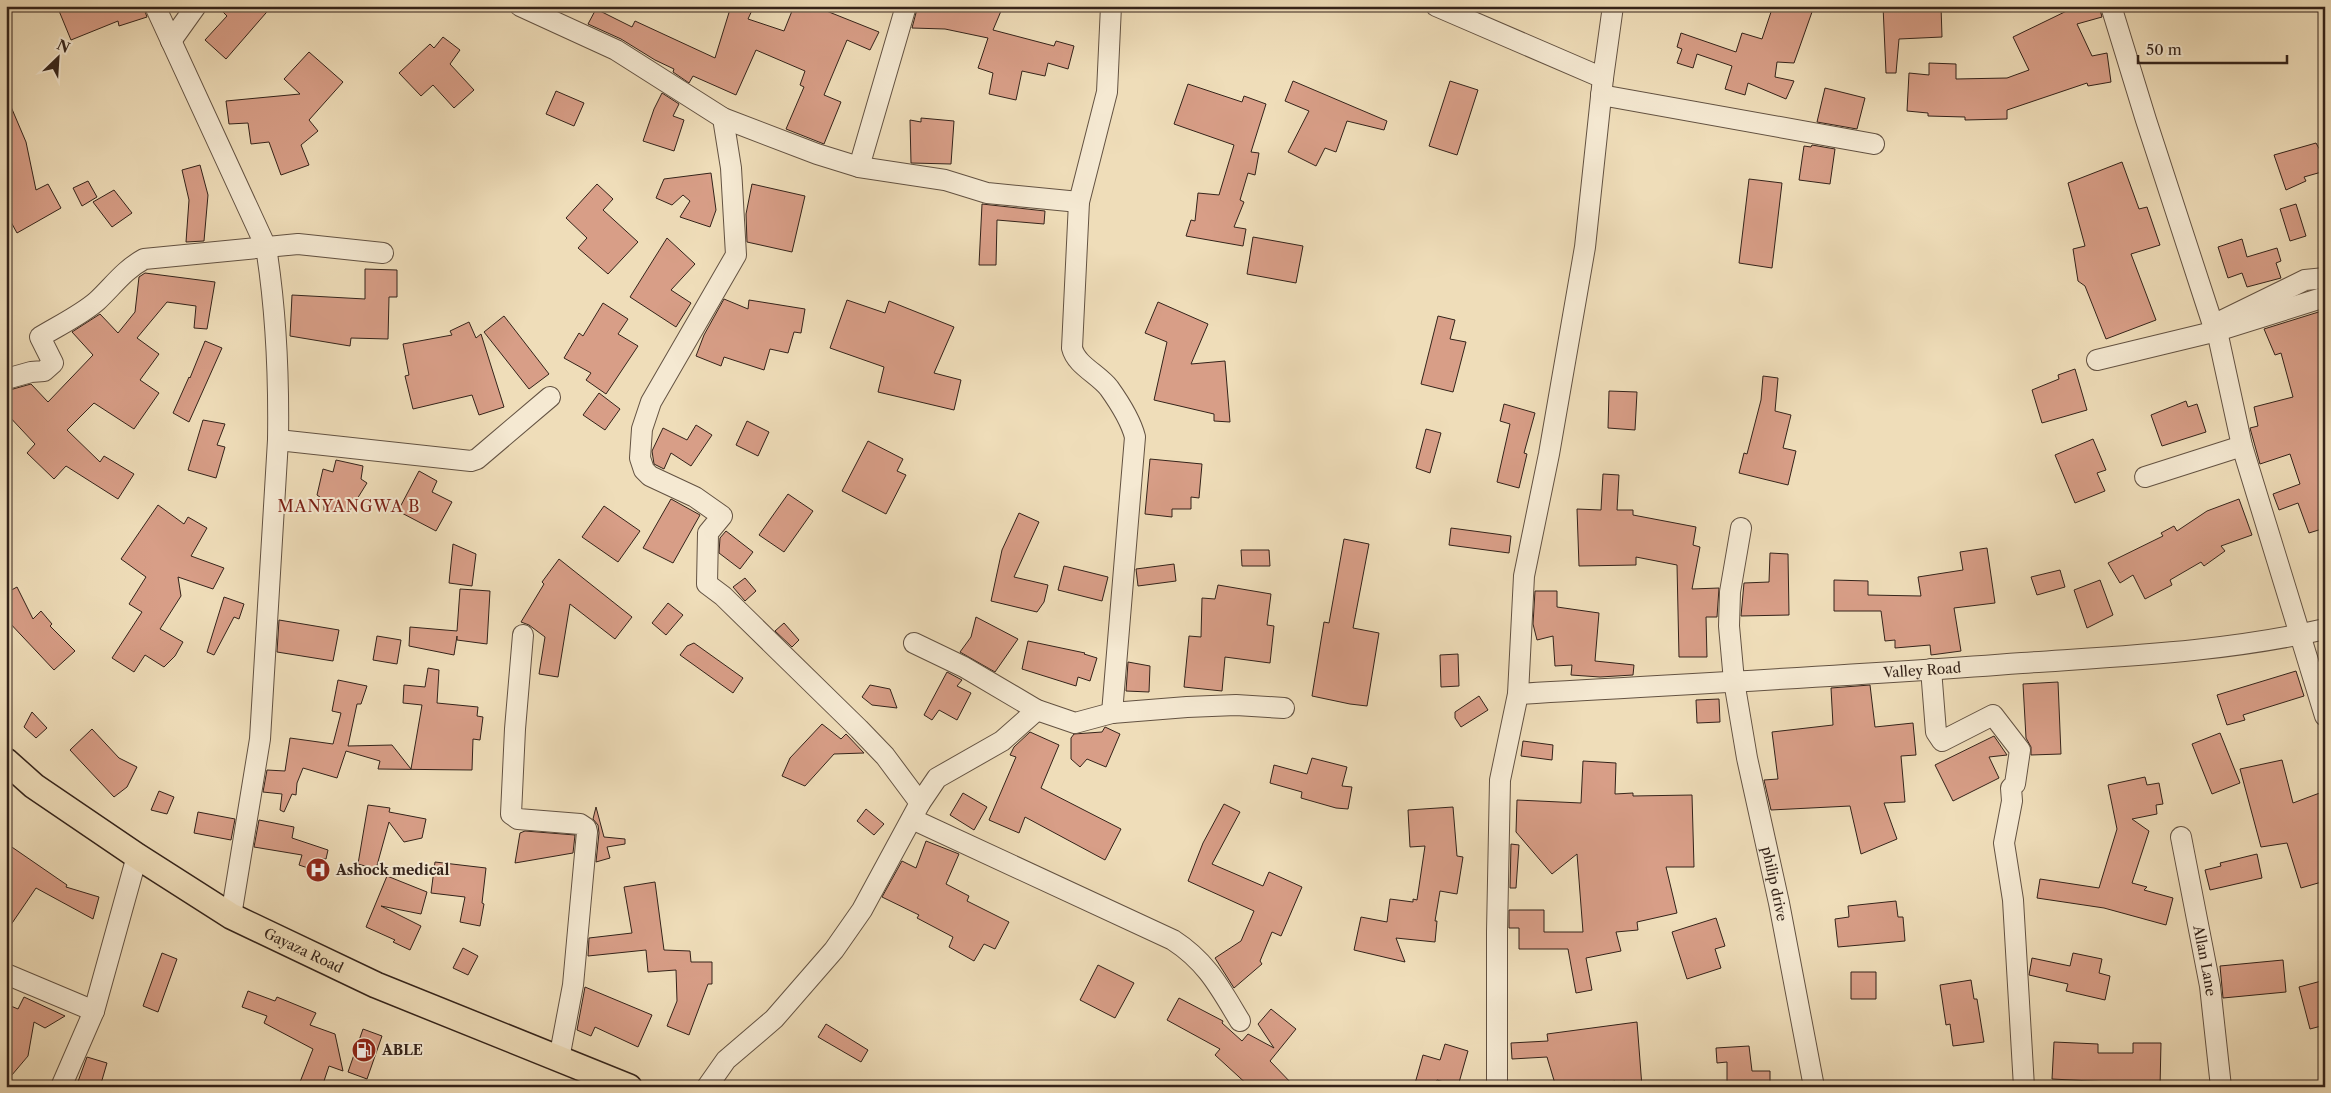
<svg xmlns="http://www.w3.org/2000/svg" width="2331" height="1093" font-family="'Libre Caslon Text',serif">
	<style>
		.building { fill: #d89e87; stroke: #34231a }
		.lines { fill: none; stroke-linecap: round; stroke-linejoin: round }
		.minor-casing { stroke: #635242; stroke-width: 22 }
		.major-casing { stroke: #34231a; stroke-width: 28 }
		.minor { stroke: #f5e9d2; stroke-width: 20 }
		.major { stroke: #efddb9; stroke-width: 25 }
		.labels { text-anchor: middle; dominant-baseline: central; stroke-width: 4; stroke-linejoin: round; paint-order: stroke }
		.street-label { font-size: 14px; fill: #34231a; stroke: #f5e9d2 }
		.poi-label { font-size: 14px; font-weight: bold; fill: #34231a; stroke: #f5e9d2; text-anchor: start }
		.quarter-label { font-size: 16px; letter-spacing: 1px; fill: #7a1f14; stroke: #f5e9d2 }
	</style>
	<rect width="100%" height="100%" fill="#efddb9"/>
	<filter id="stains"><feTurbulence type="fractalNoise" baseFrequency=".004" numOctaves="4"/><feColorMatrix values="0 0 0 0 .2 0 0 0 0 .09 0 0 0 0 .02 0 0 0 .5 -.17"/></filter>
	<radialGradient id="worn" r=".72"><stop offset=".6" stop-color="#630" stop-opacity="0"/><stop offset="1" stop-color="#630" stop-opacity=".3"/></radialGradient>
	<path class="building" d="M57 6H143L147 17 119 26 118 21 71 40Z
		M217 6H272L226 59 205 40 227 16Z
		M731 6H754L748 19 784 31 794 6H814L879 32 870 50 847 40 824 95 841 102 824 144 786 129 804 87 800 85 805 71 756 50 736 95 693 76 689 83 673 72 674 69 655 60 621 39 588 24 596 9 632 27 635 21 715 58Z
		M942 6H990L1001 11 993 30 1054 46 1056 41 1074 46 1068 69 1048 63 1045 76 1022 71 1016 100 989 94 993 73 978 68 988 38 945 29 912 28 917 9 941 10Z
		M1773 6H1796L1812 12 1794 63 1777 62 1775 77 1794 81 1786 99 1748 83 1745 95 1725 89 1732 66 1697 54 1693 68 1677 63 1682 49 1677 47 1681 33 1736 52 1742 33 1762 39Z
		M1883 6H1941L1942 37 1899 39 1896 73H1886Z
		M2077 6H2099L2102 17 2077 24 2092 56 2107 53 2111 82 2088 86 2087 83 2007 110V119L1965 120V117L1928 116V113L1907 111 1909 73 1929 75V63L1956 64V79L2007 78 2029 70 2013 37Z
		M443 37 460 50 450 64 474 90 454 108 433 85 421 96 399 73 430 44 434 48Z
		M309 52 343 82 309 120 318 131 301 145 309 165 281 175 269 142 251 144 248 123 229 124 226 101 300 94 284 79Z
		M1293 81 1387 121 1384 130 1347 121 1336 152 1325 148 1316 166 1288 152 1309 111 1285 101Z
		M1450 81 1478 90 1457 155 1429 146Z
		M1188 84 1242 102 1244 96 1266 104 1251 152 1259 153 1255 175 1248 173 1240 200 1244 202 1234 227 1246 229 1243 246 1186 236 1191 220 1195 221 1198 193 1219 195 1234 145 1174 124Z
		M1825 88 1865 98 1857 129 1817 122Z
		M556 91 584 103 574 126 546 114Z
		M662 93 679 104 673 116 684 120 674 151 643 141 654 109Z
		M6 95 26 142 36 190 48 184 61 208 17 233 6 213Z
		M921 118 954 121 951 164 911 163 910 120 921 122Z
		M2316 143 2321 152H2325V171L2304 177 2306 181 2286 190 2274 155Z
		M1812 145 1835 149 1830 184 1799 180 1804 146 1811 147Z
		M2122 162 2139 209 2147 207 2160 245 2131 254 2156 320 2106 339 2085 286 2078 281 2073 249 2085 246 2068 183Z
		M200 165 208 195 204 241 186 242 189 200 182 170Z
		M711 173 716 210 710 227 680 217 690 201 683 195 672 205 656 198 664 179Z
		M1749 179 1782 183 1772 268 1739 263Z
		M88 181 97 197 82 206 73 188Z
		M597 184 613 199 603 210 638 242 608 274 578 248 587 238 566 218Z
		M752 184 805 196 792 252 747 242 746 214Z
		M114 190 132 213 112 227 93 202Z
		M982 204 1045 211 1044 224 997 220 996 265H979Z
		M2296 204 2306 236 2290 241 2280 209Z
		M1253 237 1303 246 1296 283 1247 274Z
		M667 238 695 264 671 290 691 303 676 327 630 297Z
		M2242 239 2247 257 2277 248 2281 261 2276 263 2281 278 2247 287 2242 273 2228 278 2218 247Z
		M365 269 397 270V297H389L388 339 351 338 350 346 290 336 292 295 365 299Z
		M145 273 215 282 207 329 194 328 196 306 167 302 137 338 159 354 140 380 159 393 134 429 94 403 67 430 100 462 104 456 134 474 118 499 66 466 54 479 27 453 35 444 6 413V391L31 384 48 402 93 355 72 332 100 314 118 333 135 312 139 277Z
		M724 299 748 309 749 300 805 309 801 333 794 332 788 353 770 349 764 370 724 357 721 366 696 356 704 335Z
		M847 300 885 313 889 301 954 327 934 373 961 380 954 410 878 392 884 367 830 348Z
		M1158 302 1208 324 1191 364 1225 361 1230 422 1214 421V414L1154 400 1167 342 1145 333Z
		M603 303 628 319 618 334 638 346 606 394 586 380 591 373 564 358 579 333 583 336Z
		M2325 310V528L2309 533 2298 503 2279 510 2273 494 2300 484 2290 454 2260 464 2250 428 2258 426 2254 407 2293 397 2281 353 2275 355 2264 329Z
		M504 316 549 374 529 389 484 332Z
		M1438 316 1455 320 1450 339 1466 342 1453 392 1421 384Z
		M469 322 476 338 481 334 504 407 479 415 472 395 413 409 405 376 409 375 403 344 452 335 450 331Z
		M205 341 222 348 189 422 173 413 189 377 190 378Z
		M2075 369 2087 410 2042 423 2032 390 2059 379 2058 375Z
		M1763 376 1778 378 1775 411 1791 415 1783 448 1796 451 1788 485 1739 473 1744 453 1747 454 1761 400Z
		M1609 391 1637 392 1635 430 1608 428Z
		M599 393 620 409 605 430 583 415Z
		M2186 401 2188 407 2197 404 2206 432 2162 446 2151 415Z
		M1504 404 1535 413 1524 453 1527 454 1519 488 1497 482 1510 424 1500 421Z
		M203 420 225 424 217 445 225 447 216 478 188 470Z
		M747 421 769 432 758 456 736 445Z
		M696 425 712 435 691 466 671 453 664 469 654 464 652 451 663 428 687 440Z
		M1426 429 1441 433 1430 473 1416 468Z
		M2093 439 2106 470 2097 473 2105 491 2075 503 2055 455Z
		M868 441 903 459 897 471 906 475 886 514 842 491Z
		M1150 459 1202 464 1199 498 1191 497V509H1172V517L1145 514Z
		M336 460 363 466 361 479 367 483 349 512 324 511V500L317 495 323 469 333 472Z
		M419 471 437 481 432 492 452 502 436 531 398 511Z
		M1603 474 1619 475 1617 510H1633V515L1696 527 1693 545 1700 547 1692 589 1719 588 1717 617H1706L1707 657H1679L1677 565 1636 557V565L1579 566 1577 509 1601 510Z
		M788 494 813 511 784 552 759 535Z
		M671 499 700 515 673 563 643 548Z
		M2239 499 2252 535 2221 546 2225 551 2204 566 2201 562 2170 580 2172 585 2145 599 2133 575 2120 583 2108 563 2163 536 2161 533 2174 526 2177 531 2207 511Z
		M158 505 184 524 188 517 207 528 191 556 224 568 213 589 178 577 181 596 160 629 183 642 175 656 164 667 145 655 134 672 112 658 142 612 129 604 146 577 121 559Z
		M604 506 640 531 618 562 582 537Z
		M1019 513 1039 522 1014 577 1048 585 1044 602 1037 612 991 601 1002 550Z
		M1451 528 1511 536 1509 553 1449 545Z
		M726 531 753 552 740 569 719 553 720 538Z
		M1344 539 1369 544 1353 628 1379 633 1367 706 1350 704 1312 696 1324 622 1329 623Z
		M453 544 476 554 472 586 449 583Z
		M1987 548 1995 603 1954 608 1961 651 1931 655 1930 645 1895 648V640L1885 641 1881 611H1834V580L1868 581V595L1921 596 1918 577 1963 570 1960 552Z
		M1241 550H1269L1270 566H1242Z
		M1770 553 1788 554 1789 615 1741 616 1744 583 1769 582Z
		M559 559 632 617 615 639 570 604 558 677 539 674 545 637 529 625 521 622 544 584 542 582Z
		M1174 564 1176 581 1138 586 1136 569Z
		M1064 566 1108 577 1102 601 1058 590Z
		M2060 570 2065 587 2037 595 2031 577Z
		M745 578 756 591 745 601 733 587Z
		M2100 580 2113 615 2087 628 2074 590Z
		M1218 585 1271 594 1267 625 1274 626 1270 663 1225 657 1222 691 1184 687 1189 636 1201 637 1202 598 1215 599Z
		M17 587 33 619 41 611 52 624 50 626 75 651 54 670 6 619V593Z
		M460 589 490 591 487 644 457 640V636L454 655 409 646 410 627 457 631Z
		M1535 591H1557V607L1599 613 1595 661 1634 665 1633 675 1600 677 1571 675 1572 665 1555 666 1553 636 1537 640 1533 624Z
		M224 597 244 604 239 619 234 617 214 655 207 652Z
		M668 603 683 615 666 635 652 623Z
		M976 617 1018 639 995 672 960 652 971 637Z
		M279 620 339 630 333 661 277 652Z
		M784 623 799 640 792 647 775 631Z
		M377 636 401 640 397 664 373 660Z
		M1028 641 1085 653 1084 654 1097 658 1090 681 1078 677 1076 686 1022 669Z
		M694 643 743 678 733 693 680 655 687 646Z
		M1458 654 1459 686 1441 687 1440 655Z
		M1128 662 1150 666 1149 692 1126 691Z
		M428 668 439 670 437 703 478 707 477 716 483 717 480 740 473 739 472 770 378 769 380 761 346 751 337 778 303 768 297 783 296 795 292 794 284 812 280 810 282 794 263 792 267 770 285 771 290 738 333 744 341 713 332 711 338 680 367 686 361 704H357L348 746 392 745 411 769 422 705 403 703 404 685 425 687Z
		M2296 671 2304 696 2243 715 2245 720 2227 725 2217 695Z
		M947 672 962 680 957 686 971 693 957 720 939 710 932 720 924 715Z
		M2058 682 2061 754 2031 755V747L2026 738 2023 684Z
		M870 685 890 689 897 708 872 705 862 697Z
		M1870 685 1875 727 1913 723 1916 755 1901 756 1905 802 1884 803 1897 839 1861 854 1850 806 1771 810 1764 780 1778 779 1772 732 1833 725 1831 688Z
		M1479 696 1488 710 1461 727 1455 718V712Z
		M1719 699 1720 722 1697 723 1696 700Z
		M32 712 47 728 36 738 24 727Z
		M822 724 841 739 846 734 864 753 834 754 805 786 782 776 790 758Z
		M1105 727 1120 734 1106 767 1087 759 1080 767 1071 759V738L1074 734 1102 732Z
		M92 729 119 758 137 767 127 787 114 797 70 750Z
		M1030 732 1059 745 1041 788 1121 829 1105 860 1025 817 1019 833 989 820 1016 757 1010 755 1014 747Z
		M2220 733 2240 783 2212 794 2192 744Z
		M1994 736 2007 755 1989 757 1999 778 1953 801 1935 765Z
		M1523 741 1553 745 1552 760 1521 756Z
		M1312 758 1347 767 1342 786 1352 787 1348 809 1336 808 1301 798 1302 792 1270 783 1274 765 1307 774Z
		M2282 760 2293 803 2325 791V881L2301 888 2287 843 2261 847 2240 769Z
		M1583 761 1616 763 1615 794 1633 793V796L1692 795 1694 867H1666L1677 913 1637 922 1638 930 1616 932 1621 951 1586 958 1592 990 1576 993 1568 949H1519V928H1509V910H1544V932H1583L1577 854 1552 874 1516 832 1517 800 1581 803Z
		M2145 777 2147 785 2159 783 2163 804 2156 805 2157 814 2132 819 2149 831 2132 883 2147 887 2144 890 2173 898 2166 925 2104 908 2037 898 2040 879 2099 888 2117 829 2108 785Z
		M159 791 174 797 167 814 151 810Z
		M963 793 987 807 974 830 950 815Z
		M1224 804 1240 812 1212 864 1263 886 1269 872 1302 887 1281 936 1272 932 1260 961 1262 964 1234 988 1215 958 1241 941 1254 911 1188 881 1203 843Z
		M368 805 390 808 389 812 426 819 422 838 404 842 389 822 376 869 358 864Z
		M596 807 604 837 625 839V844L607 847 610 858 596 862 599 833 598 825 593 819Z
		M1453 807 1457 856 1463 857 1457 894 1440 891 1435 921H1437L1435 942 1396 938 1405 962 1354 950 1361 917 1387 922 1390 899 1413 902V899L1417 900 1425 846 1410 847 1408 810Z
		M866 809 884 824 874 835 857 821Z
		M198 812 235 819 231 840 194 833Z
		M259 820 294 827 292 838 328 850 326 859H321L317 871 299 865 302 855 254 847Z
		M525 831 575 835 573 853 515 863 520 833Z
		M926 841 959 854 946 884 969 896 967 901 1009 922 995 949 984 944 974 961 949 947 953 937 917 918 919 915 882 897 902 861 916 868Z
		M6 843 67 885 66 887 99 897 93 919 36 888 6 932Z
		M1511 844 1519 845 1516 888H1510Z
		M2257 854 2262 878 2210 890 2205 870 2221 866 2220 863Z
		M435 862 486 868 482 903 484 904 480 926 460 922 465 897 431 893Z
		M387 876 427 892 421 914 381 906 421 926 410 950 393 942 395 940 366 927Z
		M655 882 664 950 690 951 691 962H712V984H708L689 1035 667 1026 677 1001 676 970 648 972 646 950 588 956 589 938 632 933 624 887Z
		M1896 901 1898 917H1903L1905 941 1838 947 1835 919 1849 917 1848 906Z
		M1716 918 1725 946 1715 949 1721 968 1687 979 1672 932Z
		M463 948 478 956 468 975 453 968Z
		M162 953 177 959 158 1012 143 1006Z
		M2073 953 2102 959 2099 973 2110 976 2105 1000 2066 991 2068 984 2029 975 2032 958 2070 966Z
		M2283 960 2286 992 2223 998 2220 966Z
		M1098 965 1134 983 1115 1018 1080 1000Z
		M1851 972H1876V999H1851Z
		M1971 980 1974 999H1977L1984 1042 1953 1046 1950 1024 1946 1025 1940 985Z
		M2325 980V1025L2310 1029 2299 987Z
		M585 987 652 1015 638 1047 595 1027 591 1036 577 1030Z
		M248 991 275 1001 277 997 316 1013 310 1025 335 1034 343 1071 329 1066 322 1087H312L300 1082 313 1049 264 1023 267 1016 242 1007Z
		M24 997 65 1016 45 1028 34 1022 28 1056 6 1082V1004L18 1009Z
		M1179 998 1223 1021 1222 1023 1242 1041 1248 1034 1274 1048 1258 1024 1271 1009 1296 1029 1270 1061 1295 1087H1250L1215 1055 1220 1049 1167 1020Z
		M1637 1022 1642 1087H1616L1615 1081 1592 1087H1556L1547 1057 1512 1059 1511 1043 1548 1041 1547 1034Z
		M826 1024 868 1050 861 1062 818 1037Z
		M363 1029 382 1036 367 1079 348 1072Z
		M2054 1042 2098 1044V1053H2133V1043H2161L2160 1087H2111V1082L2052 1079Z
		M1445 1044 1468 1051 1458 1086 1437 1080 1434 1087H1414L1423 1055 1440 1060Z
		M1749 1046 1752 1071H1770V1087H1727V1062L1717 1063 1716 1048Z
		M87 1057 107 1063 100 1087H76Z"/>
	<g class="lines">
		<defs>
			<g id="minor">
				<path d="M155 6 266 247C276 310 279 376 278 440L260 739 231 916"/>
				<path d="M520 6 616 50 723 118 817 154 859 167 945 180 987 193 1079 202"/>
				<path d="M1111 6 1107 92 1079 202 1072 348C1076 365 1098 374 1109 388 1119 402 1131 421 1135 437L1112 713"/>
				<path d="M1436 6 1603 78"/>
				<path d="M2111 6 2146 120 2213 325 2305 280 2325 278"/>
				<path d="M171 41 196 6"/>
				<path d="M1601 95 1874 144"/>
				<path d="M723 118 731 168 736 255 651 402 642 429 640 458 644 470 650 476 695 497 722 516 708 533 707 584 723 596 859 729 885 756 920 803"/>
				<path d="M859 167 906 6"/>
				<path d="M2213 325 2217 331 2242 446 2325 716"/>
				<path d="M2097 360 2217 331 2325 297"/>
				<path d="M6 379 31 372 44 371 53 363 40 337C58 326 81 315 97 301 113 286 124 270 144 259L298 244 383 253"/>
				<path d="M278 440 471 461 477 459 550 397"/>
				<path d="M2145 477 2242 446"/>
				<path id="s1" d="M1741 528 1730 592 1729 626 1734 681 1747 758 1779 903 1814 1087"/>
				<path d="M523 635 515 729 511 814 518 819 580 824 586 828 587 832 573 985 559 1059"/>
				<path d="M914 643 964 667 1037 710 1075 723 1112 713 1187 707 1236 705 1284 708"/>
				<path d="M1931 669 1936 732 1942 741 1993 715 2020 750 2015 784 2011 788 2012 801 2004 843 2013 900 2024 1087"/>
				<path id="s2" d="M1518 694C1686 684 1854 676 2022 663 2123 656 2226 652 2325 629"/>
				<path d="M912 819 1173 940C1207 962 1220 988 1240 1021"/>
				<path id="s3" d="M2181 837 2210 986 2221 1087"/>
				<path d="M6 974 94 1011"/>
				<path d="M61 1087 94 1011 137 856"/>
				<path d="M707 1087 726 1060 774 1019 834 950 862 910 920 803 937 778 1002 741 1037 710"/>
				<path d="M1497 1087V931L1500 780 1518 694 1524 576 1549 454 1585 247 1603 78 1613 6"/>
			</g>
			<g id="major">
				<path id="s4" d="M6 761 34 786 137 856 231 916 376 985 629 1087"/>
			</g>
		</defs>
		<use href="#minor" class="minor-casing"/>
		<use href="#major" class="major-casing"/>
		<use href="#minor" class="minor"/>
		<use href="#major" class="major"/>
	</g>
	<defs>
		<symbol id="hospital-disc" viewBox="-11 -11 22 22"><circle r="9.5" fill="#8f2418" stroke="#f5e9d2"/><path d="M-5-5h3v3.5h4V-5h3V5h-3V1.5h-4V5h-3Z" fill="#fff"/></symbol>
		<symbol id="fuel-disc" viewBox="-11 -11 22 22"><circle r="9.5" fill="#8f2418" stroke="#f5e9d2"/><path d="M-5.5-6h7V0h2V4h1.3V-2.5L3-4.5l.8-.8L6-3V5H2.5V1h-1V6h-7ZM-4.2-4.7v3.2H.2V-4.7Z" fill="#fff"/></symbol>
	</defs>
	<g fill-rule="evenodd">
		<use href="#hospital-disc" x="304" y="856" width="28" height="28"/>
		<use href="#fuel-disc" x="350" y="1036" width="28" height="28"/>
	</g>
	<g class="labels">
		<g class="street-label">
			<text stroke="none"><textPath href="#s2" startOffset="405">Valley Road</textPath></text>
			<text stroke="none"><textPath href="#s1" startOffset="361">philip drive</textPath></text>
			<text stroke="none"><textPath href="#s4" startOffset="354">Gayaza Road</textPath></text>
			<text stroke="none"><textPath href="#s3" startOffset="126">Allan Lane</textPath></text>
		</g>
		<g class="poi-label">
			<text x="336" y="870">Ashock medical</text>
			<text x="382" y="1050">ABLE</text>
		</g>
		<g class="quarter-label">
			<text x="349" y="506">MANYANGWA B</text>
		</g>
	</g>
	<rect width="2331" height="1093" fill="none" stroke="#efddb9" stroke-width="25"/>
	<rect x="8" y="8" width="2316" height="1078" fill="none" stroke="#34231a" stroke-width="2.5"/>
	<rect x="12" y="12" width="2306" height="1068" fill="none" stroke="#34231a"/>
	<g transform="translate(58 58) rotate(25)" stroke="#f5e9d2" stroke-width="4" paint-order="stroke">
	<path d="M0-4L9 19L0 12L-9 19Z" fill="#34231a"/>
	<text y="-8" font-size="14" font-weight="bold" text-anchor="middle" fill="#34231a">N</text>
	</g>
	<path d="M2138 55v8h149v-8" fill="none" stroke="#34231a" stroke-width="2.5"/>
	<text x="2146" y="55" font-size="15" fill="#34231a" stroke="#f5e9d2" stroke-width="4" paint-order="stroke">50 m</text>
	<rect width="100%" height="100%" filter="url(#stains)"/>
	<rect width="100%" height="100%" fill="url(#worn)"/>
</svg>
